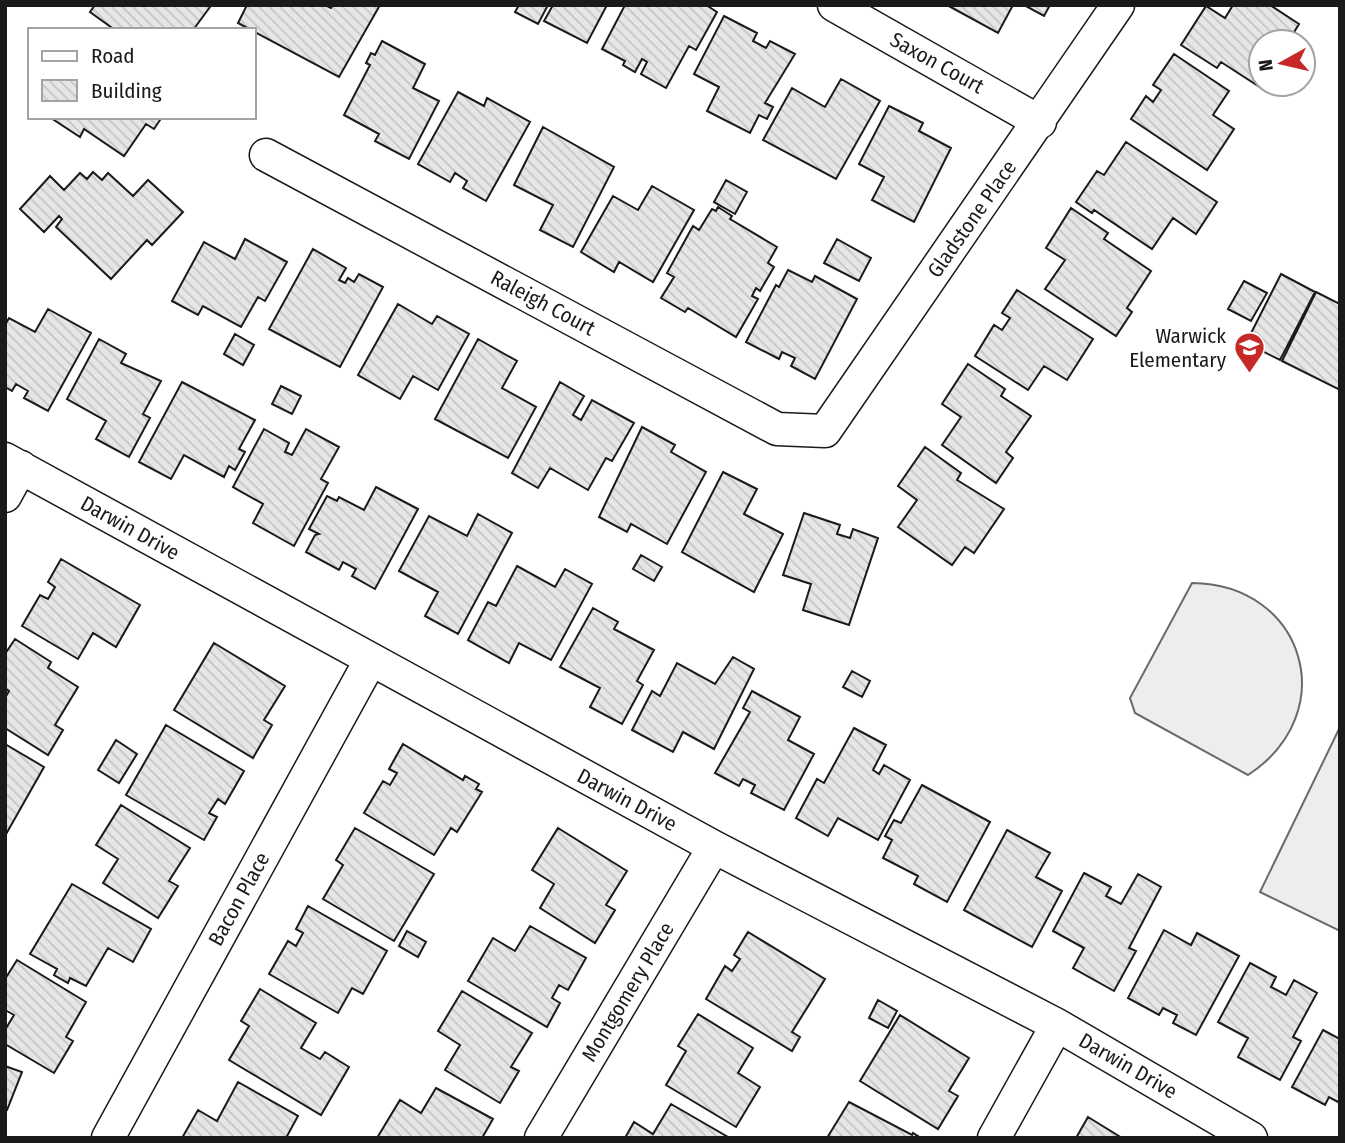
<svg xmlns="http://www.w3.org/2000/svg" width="1345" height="1143" font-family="'Fira Sans Condensed',sans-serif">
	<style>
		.pitch { fill: #ededed; stroke: #6a6a6a; stroke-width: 2 }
		.building { fill: url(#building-back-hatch); stroke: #1a1a1a; stroke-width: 2 }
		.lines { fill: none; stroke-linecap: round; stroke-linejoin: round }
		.street-casing { stroke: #1a1a1a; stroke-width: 35 }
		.street { stroke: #fff; stroke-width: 32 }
		.labels { text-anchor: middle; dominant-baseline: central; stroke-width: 5; stroke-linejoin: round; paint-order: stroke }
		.street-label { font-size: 21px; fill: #1a1a1a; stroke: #fff }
		.poi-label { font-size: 21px; fill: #1a1a1a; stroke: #fff; text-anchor: end }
	</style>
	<defs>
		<pattern id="building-back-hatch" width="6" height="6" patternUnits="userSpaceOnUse" patternTransform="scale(1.75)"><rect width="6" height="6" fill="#e6e6e6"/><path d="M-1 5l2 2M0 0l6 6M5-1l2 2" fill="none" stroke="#c5c5c5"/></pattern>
	</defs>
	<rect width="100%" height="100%" fill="#fff"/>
	<path class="pitch" d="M1192 583C1305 584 1343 713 1248 775L1135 713 1130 698Z
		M1340 727V931L1260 892Z"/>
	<path class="building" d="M95 5H209L210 7 193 30H115L90 12Z
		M247 5H325L331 8 333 5H380L339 77 238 23Z
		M519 5H548L538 24 515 12Z
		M553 5H607L587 43 544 21Z
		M625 5H706L717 12 696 50 689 46 666 88 641 74 647 62 642 59 635 72 623 65 625 61 602 49Z
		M947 5H1013L998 33Z
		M1024 5H1050L1044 16Z
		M1233 5H1270L1299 24 1288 42H1261V84H1270L1266 91 1221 62 1217 68 1181 45 1206 6 1225 18Z
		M724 16 757 33 753 41 766 48 770 41 795 54 765 103 773 107 767 119 759 115 750 133 707 111 719 87 694 74Z
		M382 41 425 64 413 88 439 101 409 159 375 141 379 134 344 115 370 65 366 63 371 53 375 55Z
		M1174 54 1229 91 1213 115 1234 129 1207 170 1131 119 1146 96 1153 102 1161 90 1153 85Z
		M841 79 880 101 836 179 763 140 792 88 825 107Z
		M458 92 484 106 487 98 530 122 486 201 463 188 467 181 455 173 450 182 418 164Z
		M889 106 923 123 919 131 951 148 914 222 872 200 884 177 859 164Z
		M162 117 154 129 146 124 124 156 84 129 80 137 51 118Z
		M543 127 614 167 573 247 540 230 553 205 514 185Z
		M1126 142 1217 202 1196 234 1173 218 1152 249 1094 210 1092 213 1076 202 1097 171 1104 175Z
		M93 172 102 180 108 173 133 196 148 180 183 212 152 245 147 240 111 279 56 227 62 219 59 216 44 232 20 209 50 176 64 190 80 173 87 179Z
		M726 180 747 192 735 214 714 202Z
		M652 186 694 210 653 282 619 262 614 272 581 252 613 196 638 210Z
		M718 207 732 216 730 219 777 247 768 263 774 267 760 291 756 288 752 296 758 299 736 337 688 308 685 312 661 298 674 277 667 273 693 226 699 230 712 209 716 211Z
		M1071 208 1108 233 1104 239 1151 271 1127 308 1132 312 1116 336 1045 289 1065 260 1046 248Z
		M245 239 287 262 265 301 258 297 241 327 203 306 198 315 172 301 204 242 235 259Z
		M837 239 871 258 859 281 824 263Z
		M313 249 346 268 339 280 345 283 348 278 354 282 359 274 383 287 340 367 269 329Z
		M788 270 812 282 815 276 857 299 815 379 791 366 795 358 782 352 779 359 746 342 776 285 779 287Z
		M1281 274 1315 292 1280 360 1246 343Z
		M1244 281 1267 293 1251 321 1228 309Z
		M1017 290 1093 339 1067 380 1044 366 1028 390 975 356 994 325 1002 330 1010 318 1002 313Z
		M1316 292 1340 304V390L1282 361Z
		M398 304 432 324 437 316 469 334 438 390 413 376 400 399 358 375Z
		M48 309 91 333 48 411 24 398 28 391 16 384 12 391 5 387V325L9 318 35 332Z
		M235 334 254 345 243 365 224 354Z
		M99 339 126 354 121 363 161 381 143 414 150 418 129 457 96 439 106 421 67 399Z
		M478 339 517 361 502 388 536 407 508 458 435 419Z
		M968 364 1005 389 1001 396 1031 416 1006 452 1013 458 996 483 942 445 961 417 942 404Z
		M182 382 255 420 239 449 245 452 235 470 229 466 224 477 184 455 171 479 139 462Z
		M560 382 584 396 573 415 581 420 592 400 634 423 612 461 606 458 588 490 550 468 538 488 512 473Z
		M281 386 301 396 292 414 272 404Z
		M642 427 675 445 671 452 706 472 667 544 631 524 627 532 599 517Z
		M264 429 289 443 285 452 292 455 306 429 339 447 321 479 328 483 294 546 253 523 263 504 233 487Z
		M925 447 961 473 957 480 1004 509 974 553 965 547 952 565 898 527 917 500 898 486Z
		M723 472 757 489 744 514 783 534 754 592 682 552Z
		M376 487 418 509 375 589 352 576 356 569 343 562 339 570 306 552 315 535 319 534 309 529 327 496 337 501 339 497 364 510Z
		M804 513 840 525 837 534 850 538 853 529 878 538 849 625 803 610 811 584 783 575Z
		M478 514 512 533 458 634 425 616 438 592 399 571 429 516 467 536Z
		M641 555 662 567 654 581 633 569Z
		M61 559 140 605 116 647 93 633 78 659 22 626 40 595 48 599 55 587 48 582Z
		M517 566 555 587 565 569 592 584 551 660 519 643 509 663 468 640 488 602 496 606Z
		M593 608 618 622 614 629 654 650 637 681 643 685 622 724 590 707 600 688 560 667Z
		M15 639 51 662 48 668 78 687 55 725 63 730 48 755 5 728V698L9 691 5 688V654Z
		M214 643 285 686 264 720 272 725 253 758 174 710Z
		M733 657 754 669 714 749 683 732 673 752 632 730 652 691 660 696 677 663 715 684Z
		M852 671 870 681 862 697 843 687Z
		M752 691 800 717 788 740 814 754 784 810 751 793 755 785 743 779 739 786 715 773 750 712 743 708Z
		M166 725 244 771 225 804 218 799 209 813 217 817 204 840 126 795Z
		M854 728 886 745 873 770 879 774 884 765 910 780 878 840 838 818 828 836 796 818 817 779 824 783Z
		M116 740 137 754 119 783 98 770Z
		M5 744 44 767 5 836Z
		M403 744 463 780 465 776 479 784 476 789 482 792 457 832 451 828 434 855 364 813 383 781 390 785 397 773 389 769Z
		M922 785 990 822 947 902 914 884 918 876 883 858 892 840 885 836 894 820 901 823Z
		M121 805 190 848 169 881 178 886 158 918 103 883 118 859 96 845Z
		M355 828 434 874 394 941 323 899 343 865 336 860Z
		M558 828 627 871 606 905 615 910 595 943 540 908 554 884 532 870Z
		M1007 830 1050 853 1036 877 1062 891 1032 947 964 910Z
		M1084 873 1111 887 1106 896 1121 904 1138 874 1161 887 1129 948 1136 951 1114 991 1073 968 1084 948 1053 931Z
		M72 884 151 929 133 962 108 948 86 986 70 978 68 983 54 975 57 969 30 954Z
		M308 906 387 951 363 994 352 988 338 1013 269 974 288 941 296 946 303 933 296 929Z
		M530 926 586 958 568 990 559 985 552 998 560 1003 547 1027 468 981 493 938 515 951Z
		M1164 930 1191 945 1197 933 1239 956 1196 1035 1173 1023 1177 1015 1163 1008 1159 1015 1128 998Z
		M407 931 426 942 418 957 399 946Z
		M748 932 825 979 792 1032 800 1037 792 1051 706 999 725 966 732 971 740 959 734 955Z
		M17 960 86 1002 66 1037 73 1041 54 1073 5 1044V1030L14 1015 5 1010V979Z
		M1250 963 1276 977 1271 987 1286 995 1294 980 1317 993 1293 1037 1301 1041 1280 1080 1238 1057 1248 1038 1218 1022Z
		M260 989 316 1023 301 1048 320 1059 325 1052 349 1067 321 1115 229 1060 249 1026 241 1021Z
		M462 991 532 1033 511 1067 519 1071 500 1103 445 1070 460 1045 438 1031Z
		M878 1000 897 1011 888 1028 869 1018Z
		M698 1014 753 1048 738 1073 760 1087 736 1127 666 1085 686 1051 678 1046Z
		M900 1015 969 1058 949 1091 958 1096 938 1129 860 1081Z
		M1323 1030 1340 1039V1103L1329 1097 1325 1105 1292 1087Z
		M5 1066 22 1072 7 1110H5Z
		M238 1082 298 1116 286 1138H182L198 1110 217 1121Z
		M436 1088 493 1119 482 1138H377L400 1100 421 1113Z
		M849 1102 912 1135 913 1133 921 1138H827Z
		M671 1104 728 1137 625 1138 634 1122 653 1134Z
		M1088 1117 1122 1138H1076Z"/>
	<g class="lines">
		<defs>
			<path id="street" d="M834 5 1040 122
				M266 155 777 429 825 431 1118 5
				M5 459 714 847 1057 1025 1251 1138
				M5 496 21 467
				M108 1138 370 661
				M541 1138 714 847
				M994 1138 1057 1025"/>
		</defs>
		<use href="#street" class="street-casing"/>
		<use href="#street" class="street"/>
	</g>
	<defs>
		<symbol id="school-pin" viewBox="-11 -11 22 30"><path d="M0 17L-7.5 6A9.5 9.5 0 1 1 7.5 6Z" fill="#c62828" stroke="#fff"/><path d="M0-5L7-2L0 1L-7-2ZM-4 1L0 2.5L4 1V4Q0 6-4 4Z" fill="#fff"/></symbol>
	</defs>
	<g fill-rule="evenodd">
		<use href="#school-pin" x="1232" y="330" width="35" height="47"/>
	</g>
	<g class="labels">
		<g class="street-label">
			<text transform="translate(937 63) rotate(29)">Saxon Court</text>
			<text transform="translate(972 219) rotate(-55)">Gladstone Place</text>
			<text transform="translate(543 303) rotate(28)">Raleigh Court</text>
			<text transform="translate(130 528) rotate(29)">Darwin Drive</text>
			<text transform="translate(627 800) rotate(28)">Darwin Drive</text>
			<text transform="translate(239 899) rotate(-61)">Bacon Place</text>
			<text transform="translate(628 992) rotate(-59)">Montgomery Place</text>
			<text transform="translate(1128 1066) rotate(30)">Darwin Drive</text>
		</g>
		<g class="poi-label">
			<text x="1226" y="336">Warwick<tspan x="1226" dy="24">Elementary</tspan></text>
		</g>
	</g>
	<rect width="1345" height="1143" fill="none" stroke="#1a1a1a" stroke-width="14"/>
	<rect x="28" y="28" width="228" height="91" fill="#ffffff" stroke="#a3a3a3" stroke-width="2"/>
	<rect x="42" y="51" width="35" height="10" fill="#ffffff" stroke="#a3a3a3" stroke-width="2"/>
	<text x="91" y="63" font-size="21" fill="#1a1a1a">Road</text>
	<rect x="42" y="80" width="35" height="21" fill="url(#building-back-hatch)" stroke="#a3a3a3" stroke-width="2"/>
	<text x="91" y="98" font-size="21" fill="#1a1a1a">Building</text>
	<g transform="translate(1282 63) rotate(262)"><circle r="33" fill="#ffffff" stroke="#a3a3a3" stroke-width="2"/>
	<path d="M0-5L12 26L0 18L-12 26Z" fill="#c62828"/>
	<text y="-10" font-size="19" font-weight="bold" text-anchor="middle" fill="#1a1a1a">N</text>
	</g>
</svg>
